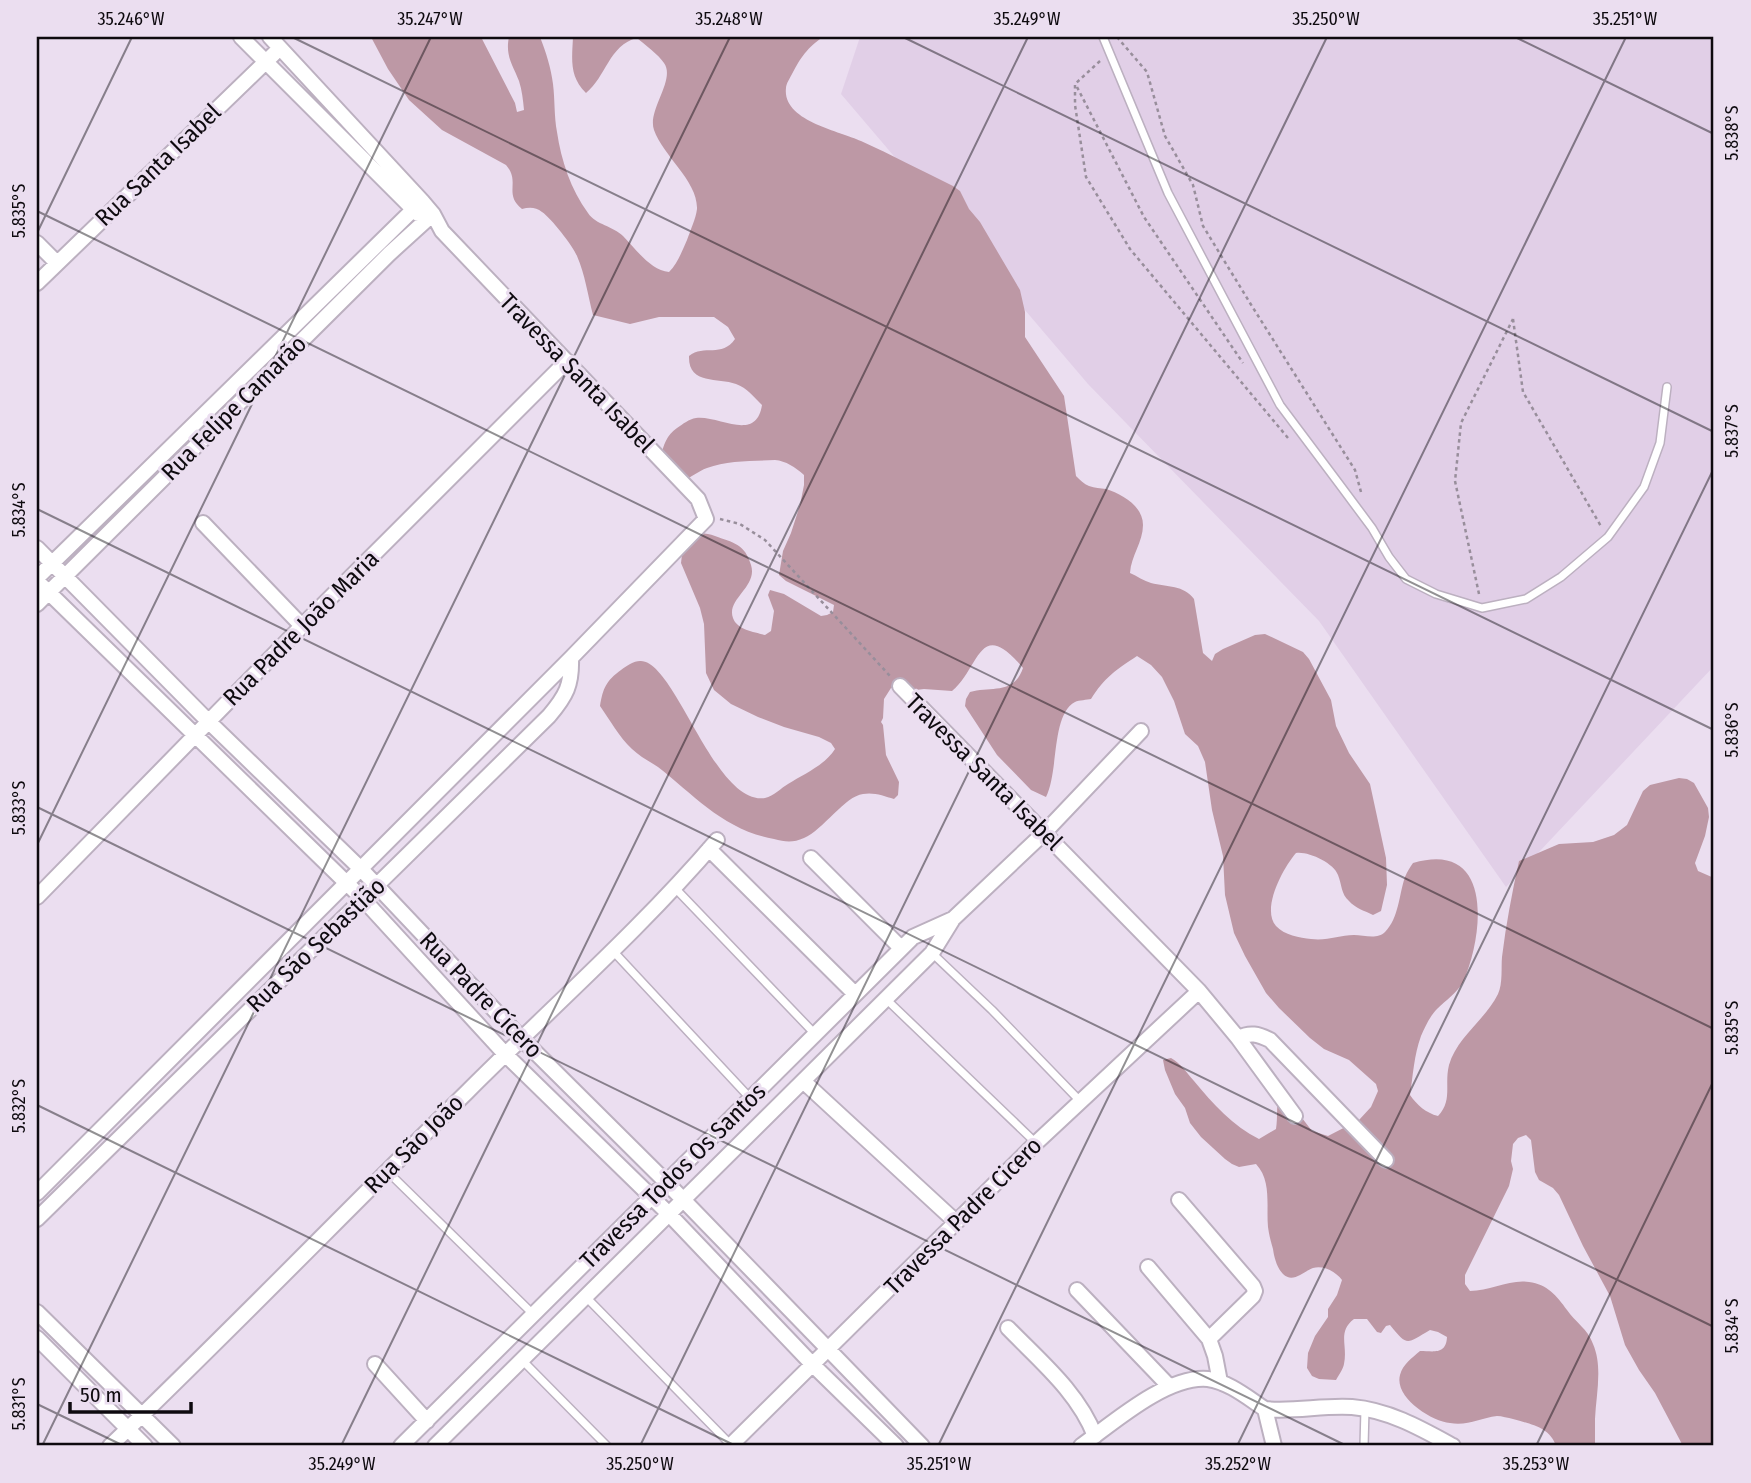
<svg xmlns="http://www.w3.org/2000/svg" width="1751" height="1483" font-family="'Fira Sans Condensed',sans-serif">
	<style>
		.built { fill: #e1cfe7 }
		.forest { fill: #bd98a5 }
		.lines { fill: none; stroke-linecap: round; stroke-linejoin: round }
		.service-casing { stroke: #bcb0c0; stroke-width: 10 }
		.minor-casing { stroke: #bcb0c0; stroke-width: 18 }
		.path { stroke: #988e9b; stroke-width: 2.5; stroke-dasharray: 3.5 3.5; stroke-linecap: butt }
		.service { stroke: #fff; stroke-width: 7 }
		.minor { stroke: #fff; stroke-width: 14 }
		.ticks { fill: none; stroke: #0e0a0f; stroke-width: 2; stroke-opacity: 0.45 }
		.labels { text-anchor: middle; dominant-baseline: central; stroke-width: 6; stroke-linejoin: round; paint-order: stroke }
		.street-label { font-size: 24px; fill: #0e0a0f; stroke: #ebdef0 }
		.neatline { fill: none; stroke: #0e0a0f; stroke-width: 2.5 }
		.ticks-label { font-size: 18px; text-anchor: middle; fill: #0e0a0f }
	</style>
	<rect width="100%" height="100%" fill="#ebdef0"/>
	<path class="built" d="M860 37H1714V666L1506 887 1319 621 1088 384 841 94Z"/>
	<path class="forest" d="M371 37H481L515 103 517 112 524 110C523 100 522 90 519 81 513 65 505 56 509 37H540C546 52 551 68 553 84 555 100 554 116 557 132 561 160 571 190 588 213 596 225 613 226 623 236 636 249 650 270 669 272 678 263 682 251 687 240 690 231 696 218 697 209 698 181 663 156 654 130 647 110 676 80 664 63 659 55 644 44 637 38 609 45 606 77 586 93 569 76 572 59 573 37H823C807 48 801 57 792 74 790 78 786 84 786 88 782 121 840 131 861 141 892 155 922 171 953 186L960 191 969 209 980 222 1020 290 1025 312V337L1064 396 1076 476C1080 480 1084 484 1089 486 1095 488 1100 488 1106 489 1122 494 1143 506 1143 525 1143 542 1131 556 1130 573 1137 576 1144 581 1151 583 1167 587 1184 585 1194 599L1203 653 1212 661 1215 654 1223 649 1255 635 1265 634 1303 652 1309 659 1331 700 1336 726 1349 753 1370 784 1386 858 1387 885 1381 911 1373 915C1365 911 1355 908 1349 901 1341 894 1342 885 1338 875 1334 863 1308 851 1296 853 1283 868 1261 909 1276 926 1284 935 1300 938 1311 939 1328 941 1339 935 1354 935 1364 935 1377 940 1385 932 1399 918 1399 894 1405 877 1407 872 1410 867 1413 863 1494 839 1484 935 1463 982 1457 993 1446 1000 1437 1009 1430 1016 1425 1027 1421 1036 1414 1055 1413 1075 1410 1095 1417 1105 1426 1113 1438 1116 1453 1100 1444 1085 1449 1065 1457 1037 1486 1019 1498 994 1503 983 1501 968 1502 957 1506 924 1512 893 1519 861L1559 844 1593 842 1614 835 1627 825 1643 791 1650 785 1679 778 1687 779 1694 783 1708 808 1709 817 1705 836 1695 863 1698 871 1714 878V1446H1683L1655 1393 1639 1370 1625 1345 1610 1296 1583 1246 1559 1195 1553 1188 1539 1180 1535 1172 1531 1140 1526 1135 1518 1138 1513 1144 1511 1161 1513 1169 1509 1186 1465 1275V1284L1470 1291C1490 1291 1510 1279 1529 1282 1547 1284 1557 1296 1567 1310 1575 1322 1588 1329 1593 1344 1603 1367 1596 1395 1595 1419 1595 1428 1595 1437 1595 1446H1556C1550 1427 1530 1424 1513 1419 1508 1418 1502 1416 1497 1416 1480 1418 1468 1426 1450 1423 1431 1421 1394 1397 1400 1375 1403 1364 1412 1358 1420 1351 1434 1351 1446 1355 1447 1337L1438 1332 1430 1330C1406 1344 1408 1347 1390 1325L1386 1326 1381 1333 1377 1332 1367 1319H1354C1337 1332 1348 1345 1344 1364 1343 1369 1339 1375 1336 1380L1319 1379 1312 1376 1307 1368 1308 1353 1315 1336 1328 1317V1309L1337 1295 1342 1280C1336 1272 1324 1265 1313 1268 1304 1271 1293 1284 1283 1274 1277 1268 1274 1257 1273 1249 1271 1242 1269 1235 1268 1227 1266 1206 1272 1181 1256 1164L1239 1167 1232 1164 1225 1159 1201 1137 1190 1123 1185 1108 1175 1094 1165 1070 1163 1060 1171 1058C1181 1064 1186 1072 1194 1081 1213 1104 1233 1126 1259 1139L1276 1129C1278 1117 1276 1105 1279 1094L1287 1093 1302 1118 1312 1131 1328 1136 1359 1120 1371 1107 1378 1091 1376 1084 1349 1060 1324 1049 1310 1038 1279 1008 1266 993 1245 956 1234 933 1225 895 1223 856 1212 810 1205 762 1198 746 1185 734 1174 701 1162 677 1151 665 1137 656C1117 669 1104 678 1091 699 1087 700 1079 700 1075 702 1051 715 1059 771 1046 797L1031 790 997 755 965 706 966 699 970 692C991 686 1014 695 1023 668 979 615 980 668 952 691L924 689 916 690 900 685 891 688 884 699 883 718 881 722 883 725 886 755 899 782 898 795 894 799C884 796 874 792 863 794 845 796 823 830 804 838 793 843 785 842 774 839 724 830 695 796 658 767 649 761 639 756 632 749 619 737 610 720 600 706 603 688 606 681 621 670 626 666 634 661 640 661 675 659 714 806 765 798 774 796 781 788 788 784 804 774 825 765 835 749L831 743 819 737 784 727 758 717 731 704 714 690 706 673 704 624 700 608 681 563 684 538C695 532 704 532 715 536 734 543 745 544 751 565 758 587 726 599 733 618 737 630 755 632 765 635L771 631 774 611 768 595 770 590 784 594 821 616 827 615 833 612 834 605 786 581 779 575 783 551 791 533 800 505 804 485V475C795 467 786 461 775 460 753 461 727 460 707 468 698 471 691 478 682 481L661 457C663 445 667 435 677 428 683 424 689 419 696 418 719 415 756 443 762 405 754 397 747 388 736 384 718 377 688 385 689 356 704 344 722 358 735 339L728 327 714 317H659L630 324 593 315C588 296 585 274 577 256 573 246 551 218 542 212 536 207 529 207 522 209 503 194 521 182 506 165L442 130 409 100 388 69Z"/>
	<g class="lines">
		<defs>
			<path id="service" d="M1103 37 1168 193 1280 405 1340 485 1372 528 1389 557 1406 579 1436 594 1482 608 1526 599 1561 577 1608 537 1644 487 1660 443 1667 387
				M675 888 815 1034
				M613 951 750 1098
				M932 953 992 1010 1080 1101
				M886 999 1036 1143
				M387 1171 533 1314
				M586 1297 731 1445
				M522 1360 607 1446
				M1364 1446 1365 1409"/>
			<path id="minor" d="M241 37 418 214
				M37 243 57 263
				M37 283 280 48
				M203 523 302 626
				M37 548 208 721 361 869 521 1038 666 1182 922 1446
				M37 578 422 201
				M37 581 363 899 505 1054 669 1214 813 1365 896 1446
				M37 604 389 254 433 214
				M900 686 1199 991 1238 1038 1295 1116
				M709 849 855 994
				M811 858 901 948
				M37 897 302 626 567 361
				M1238 1038C1250 1032 1258 1034 1270 1040L1386 1160
				M803 1081 956 1222
				M37 1193 571 658 706 519 698 499 442 231 433 214 422 201 270 37
				M1179 1200 1253 1286 1255 1291 1253 1296 1209 1339
				M37 1219 549 716C566 696 572 685 571 658
				M1148 1267 1209 1339 1215 1356 1220 1382
				M1077 1290 1169 1386
				M37 1312 173 1446
				M1008 1328C1040 1361 1078 1392 1095 1436
				M37 1338 145 1446
				M375 1364 427 1421
				M1265 1409C1294 1412 1323 1405 1352 1407 1389 1410 1422 1429 1453 1446
				M110 1446C231 1330 348 1209 467 1092 551 1008 640 930 717 840
				M401 1446 913 937 953 919
				M435 1446 932 953 953 919 1044 833 1141 731
				M730 1446 1036 1143 1199 991
				M1081 1446C1113 1423 1167 1375 1208 1379 1229 1382 1248 1398 1265 1409L1274 1446"/>
		</defs>
		<use href="#service" class="service-casing"/>
		<use href="#minor" class="minor-casing"/>
		<path class="path" d="M1117 37 1147 72 1165 136 1193 185 1203 226 1250 303 1355 470 1361 492
			M1100 61 1075 84V105L1086 177 1130 249 1288 438
			M1077 87 1144 217 1243 363
			M1513 319 1523 392 1602 528
			M720 519 740 524 765 540 890 676
			M1479 594 1455 481 1461 423 1513 319"/>
		<use href="#service" class="service"/>
		<use href="#minor" class="minor"/>
	</g>
	<path class="ticks" d="M292 37 1714 730M903 37 1714 432M1515 37 1714 134M37 211 1714 1029M37 233 132 37M37 509 1714 1327M37 807 1347 1446M37 845 431 37M37 1105 736 1446M37 1404 124 1446M42 1446 730 37M341 1446 1028 37M640 1446 1327 37M938 1446 1626 37M1237 1446 1714 468M1536 1446 1714 1080"/>
	<g class="labels">
		<g class="street-label">
			<text transform="translate(158 165) rotate(-44)">Rua Santa Isabel</text>
			<text transform="translate(577 373) rotate(46)">Travessa Santa Isabel</text>
			<text transform="translate(234 408) rotate(-45)">Rua Felipe Camarão</text>
			<text transform="translate(301 628) rotate(-45)">Rua Padre João Maria</text>
			<text transform="translate(984 772) rotate(45)">Travessa Santa Isabel</text>
			<text transform="translate(316 945) rotate(-44)">Rua São Sebastião</text>
			<text transform="translate(481 995) rotate(46)">Rua Padre Cícero</text>
			<text transform="translate(414 1144) rotate(-45)">Rua São João</text>
			<text transform="translate(673 1176) rotate(-45)">Travessa Todos Os Santos</text>
			<text transform="translate(963 1216) rotate(-45)">Travessa Padre Cicero</text>
		</g>
	</g>
	<rect width="1751" height="1483" fill="none" stroke="#ebdef0" stroke-width="77"/>
	<path d="M70 1402v10h121v-10" fill="none" stroke="#0e0a0f" stroke-width="3.5"/>
	<text x="80" y="1402" font-size="21" fill="#0e0a0f" stroke="#ebdef0" stroke-width="5" paint-order="stroke">50 m</text>
	<rect x="38" y="38" width="1674" height="1406" class="neatline"/>
	<g class="ticks-label">
		<text x="131" y="25">35.246°W</text>
		<text x="430" y="25">35.247°W</text>
		<text x="729" y="25">35.248°W</text>
		<text x="1027" y="25">35.249°W</text>
		<text x="1326" y="25">35.250°W</text>
		<text x="1625" y="25">35.251°W</text>
		<text transform="translate(1732 133) rotate(-90)" y="6">5.838°S</text>
		<text transform="translate(19 211) rotate(-90)" y="6">5.835°S</text>
		<text transform="translate(1732 431) rotate(-90)" y="6">5.837°S</text>
		<text transform="translate(19 510) rotate(-90)" y="6">5.834°S</text>
		<text transform="translate(1732 730) rotate(-90)" y="6">5.836°S</text>
		<text transform="translate(19 808) rotate(-90)" y="6">5.833°S</text>
		<text transform="translate(1732 1028) rotate(-90)" y="6">5.835°S</text>
		<text transform="translate(19 1106) rotate(-90)" y="6">5.832°S</text>
		<text transform="translate(1732 1326) rotate(-90)" y="6">5.834°S</text>
		<text transform="translate(19 1404) rotate(-90)" y="6">5.831°S</text>
		<text x="342" y="1470">35.249°W</text>
		<text x="640" y="1470">35.250°W</text>
		<text x="939" y="1470">35.251°W</text>
		<text x="1238" y="1470">35.252°W</text>
		<text x="1536" y="1470">35.253°W</text>
	</g>
</svg>
